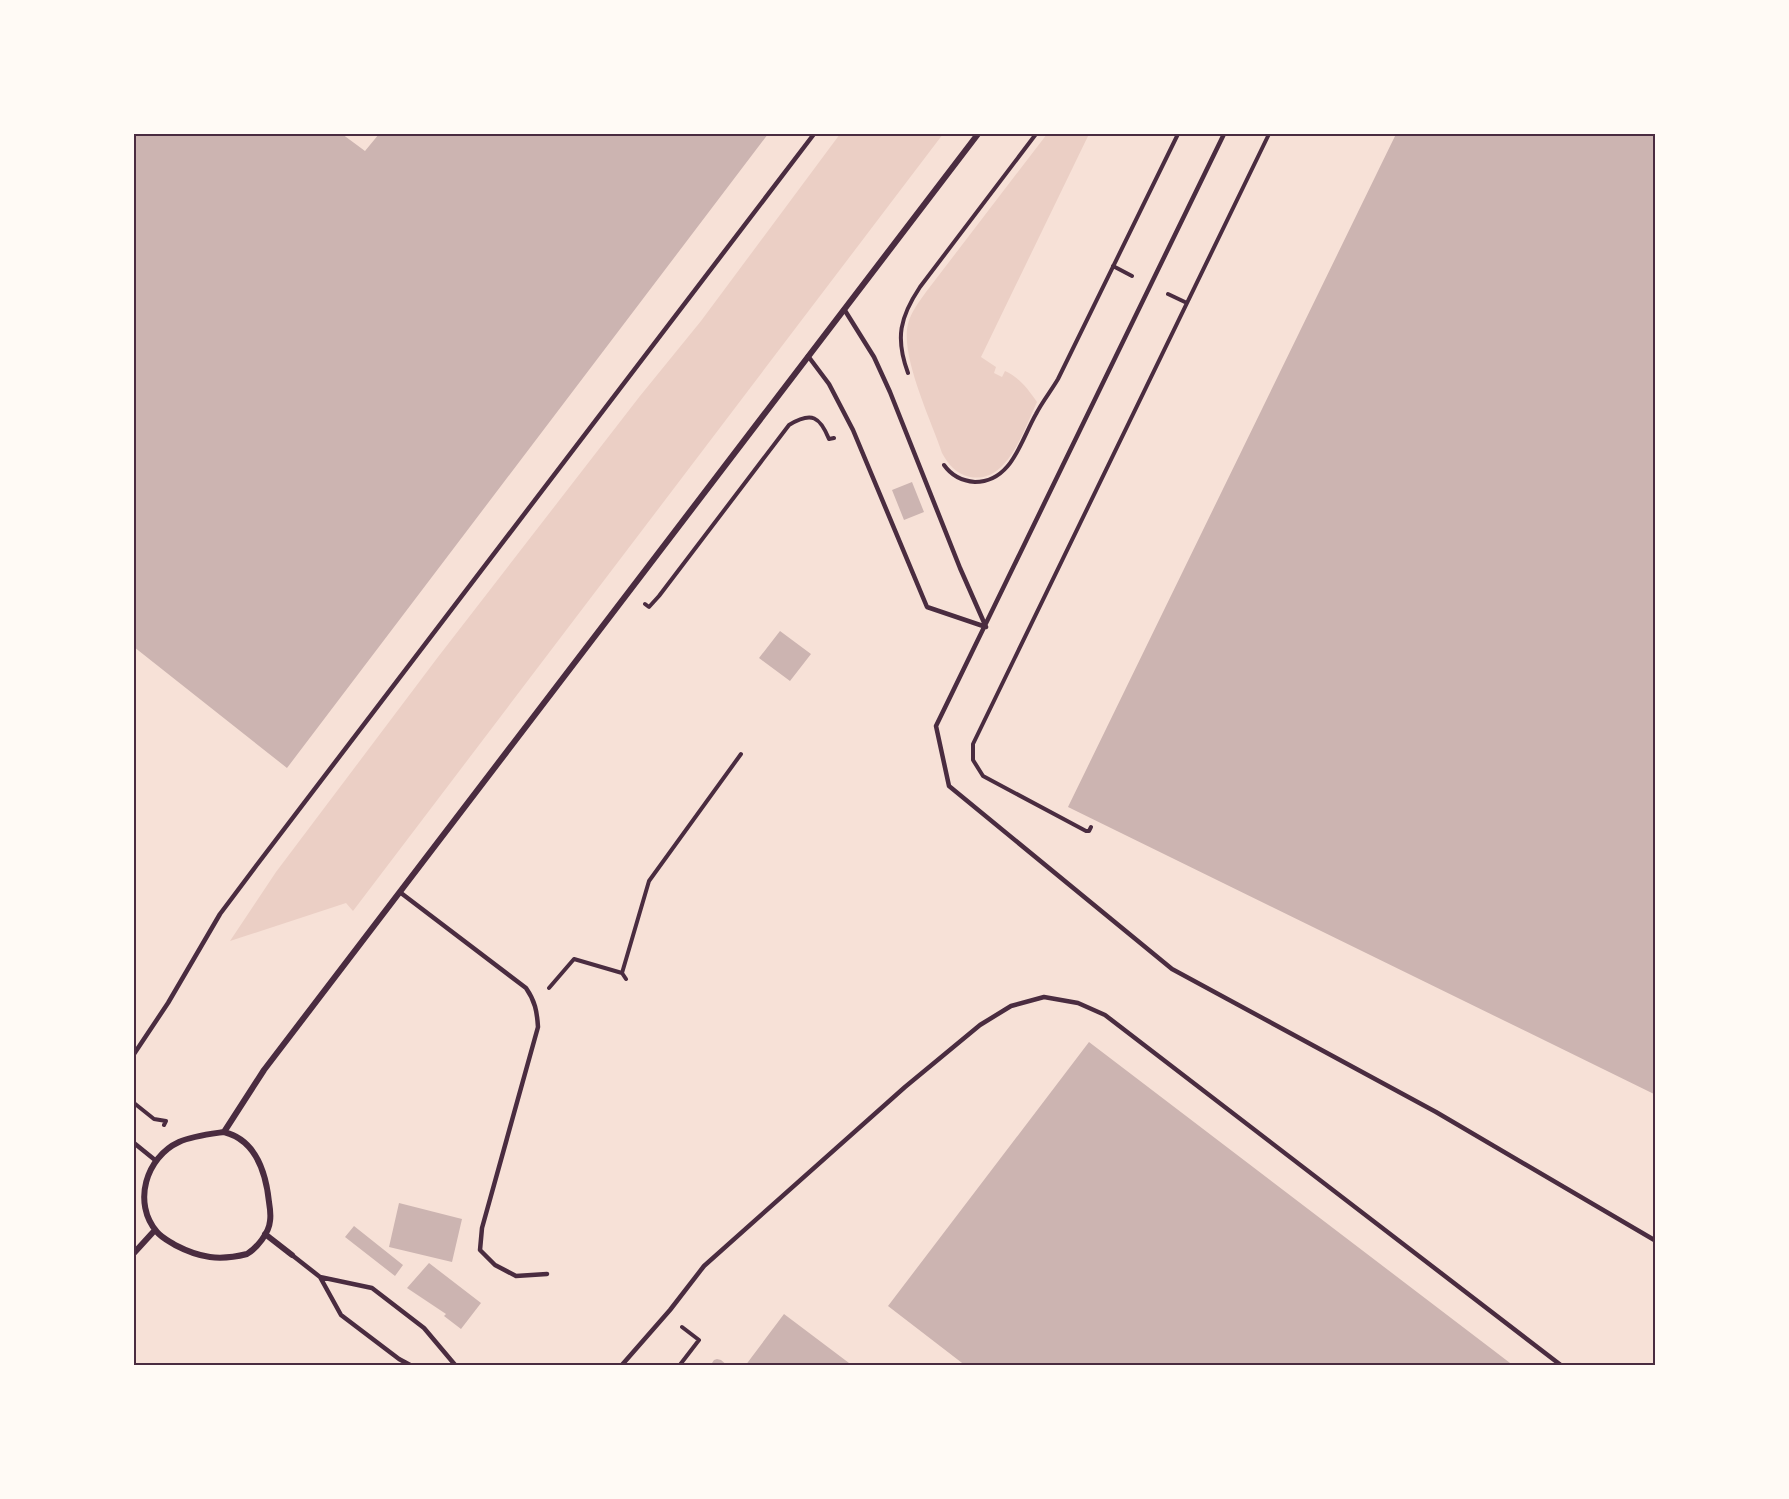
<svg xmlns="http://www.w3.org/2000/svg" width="1789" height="1499" font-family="'Fira Sans Condensed',sans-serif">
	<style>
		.green { fill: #ebcfc5 }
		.building { fill: #ccb4b1 }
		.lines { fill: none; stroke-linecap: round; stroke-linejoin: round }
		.path { stroke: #4a2c40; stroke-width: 4 }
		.service { stroke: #4a2c40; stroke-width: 4.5 }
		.minor { stroke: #4a2c40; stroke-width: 6 }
		.neatline { fill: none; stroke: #4a2c40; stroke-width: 2 }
	</style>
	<rect width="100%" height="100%" fill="#f7e1d7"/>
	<path class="green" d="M840 134H943L353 911 346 903 230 941 276 872 438 657 640 396 701 321Z
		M1047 134H1089L981 357 996 367 994 373 1002 377 1005 371C1020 378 1028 389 1037 402 1024 429 1008 484 970 477 956 474 948 464 942 453 931 420 900 356 908 324 911 312 919 302 926 292Z"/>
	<path class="building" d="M134 134H342L365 151 379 134H768L287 768 134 647Z
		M1396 134H1656V1095L1068 807Z
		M912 482 924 512 904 520 892 490Z
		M780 631 811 654 790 681 759 658Z
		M1089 1042 1514 1366H966L888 1306Z
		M399 1203 462 1219 452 1262 389 1247Z
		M354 1226 403 1265 395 1276 345 1237Z
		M429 1263 481 1303 461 1329 444 1316 446 1314 407 1288Z
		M784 1314 849 1363 848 1366H745Z
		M717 1359 721 1360 728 1366H710L714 1360Z"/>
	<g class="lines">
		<path class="path" d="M1113 266 1132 276
			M1168 294 1187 303
			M908 373C895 338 900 317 920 287L1036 134
			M944 465C951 475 962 481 975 482 1012 482 1021 440 1036 414 1042 402 1051 391 1058 379L1178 134
			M645 604 649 607 659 596 789 425C812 411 820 417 829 439L834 438
			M1091 827 1089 831H1086L983 776 973 760V744L1269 134
			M622 973 626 979
			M549 988 574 959 622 973 649 881 741 754
			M134 1103 154 1119 166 1121 164 1125
			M679 1366 699 1340 682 1327"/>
		<path class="service" d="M1224 134 936 726 949 786 1172 969 1436 1112 1656 1241
			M844 309 874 357 890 392 960 568 986 627
			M808 356 829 384 853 430 927 607 986 627
			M401 893 526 988C535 1001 537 1011 538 1027L482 1228 480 1250 495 1265 516 1276 547 1274
			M134 1054 168 1003 220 914 256 866 814 134
			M134 1143 155 1160
			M292 1255 320 1277 341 1315 399 1359 412 1366
			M320 1277 372 1288 424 1328 456 1366
			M621 1366 670 1310 704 1266 905 1087 980 1025 1011 1006 1044 997 1078 1003 1105 1015 1562 1366"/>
		<path class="minor" d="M224 1132 264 1070 978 134
			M224 1132C256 1140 266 1173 269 1202 270 1208 271 1215 270 1221 269 1233 257 1248 247 1254 219 1261 200 1258 175 1245 169 1241 162 1238 157 1232 132 1203 146 1157 179 1142 192 1136 210 1134 224 1132Z
			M265 1234 292 1255
			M134 1253 155 1230"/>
	</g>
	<rect width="1789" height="1499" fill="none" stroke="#fffaf5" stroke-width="270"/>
	<rect x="135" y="135" width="1519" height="1229" class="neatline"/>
</svg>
